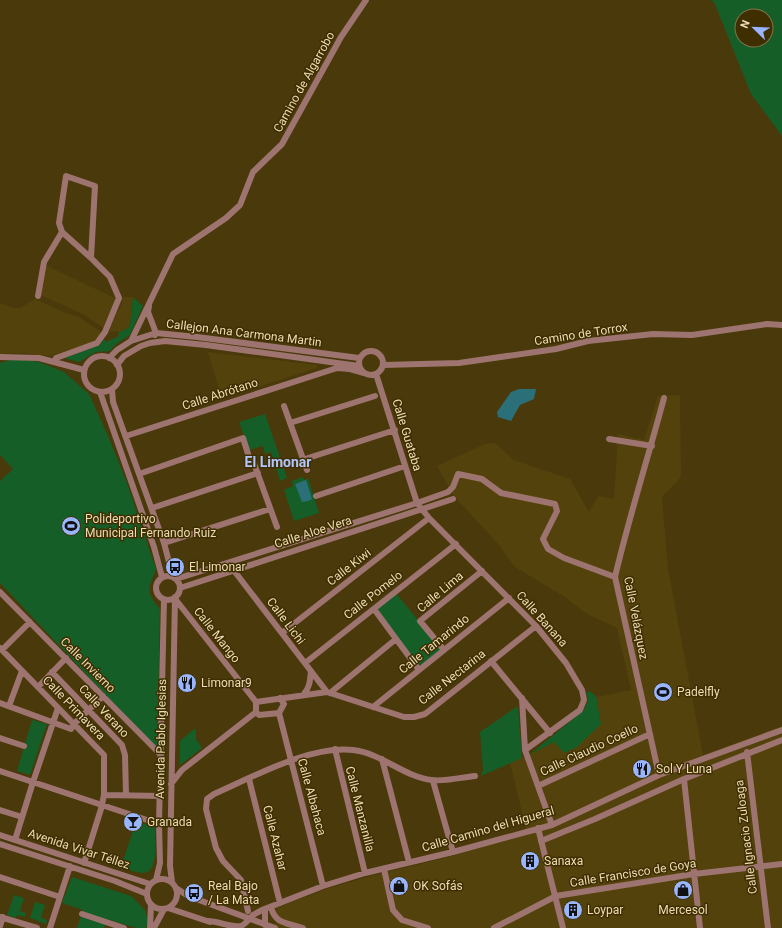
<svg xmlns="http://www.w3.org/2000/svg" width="782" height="928" font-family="Roboto,sans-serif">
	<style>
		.built { fill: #54420c }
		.green { fill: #155e27; fill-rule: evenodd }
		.water { fill: #2b6f78 }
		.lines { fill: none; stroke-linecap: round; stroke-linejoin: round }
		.minor { stroke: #9d746f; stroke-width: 6 }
		.labels { text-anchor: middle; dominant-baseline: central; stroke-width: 3; stroke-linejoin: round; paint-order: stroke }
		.street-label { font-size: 12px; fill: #eddcb5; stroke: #3f2e00 }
		.poi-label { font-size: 12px; fill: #eddcb5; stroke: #3f2e00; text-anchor: start }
		.quarter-label { font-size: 14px; font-weight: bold; fill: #b0c6fc; stroke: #3f2e00 }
	</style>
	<rect width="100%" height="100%" fill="#4a390a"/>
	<path class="built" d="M45 265 117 299 105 329 83 314 40 295Z
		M123 297H133L130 325 128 328 118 333 117 331 110 332V328L122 303Z
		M35 299 63 312 79 317 103 333 96 341 50 356 24 353 0 354V303L14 308H20Z
		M208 352 317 365V368L222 399Z
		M680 395 681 477 662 497 668 568 703 755 782 726V928H275L276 908 329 888 375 875 449 857 527 833 510 763 554 742 601 724 596 697 631 690 617 628 587 614 565 597 515 567 498 544 453 495 437 466 485 444 495 443 514 460 570 479 589 512 598 496 614 499 618 434 644 440 658 396Z"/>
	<path class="green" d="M710 0H782V136L751 94 714 2ZM742 16H766V40H742Z
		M133 297 143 306 130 335 116 344 110 351 96 352 79 362 64 358 100 345 104 339 106 342 119 336 118 333 128 328 130 325Z
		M14 359 39 362 64 372 89 394 108 436 127 483 156 569C148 590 145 591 160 609L157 749 0 583V481L13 469 0 455V363Z
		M265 414 287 478 280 481 271 452 265 454 263 446 249 450 239 422Z
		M303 477 304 480 308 478 319 513 294 521 284 490 293 486 292 481Z
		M396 593 442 650 419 668 376 610Z
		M589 691 596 696 601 724 577 747 564 753 554 742 529 755 584 710 588 700 586 693Z
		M518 706 522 758 481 776 483 770 480 732Z
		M32 720 47 724 30 775 17 771Z
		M194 729 196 730V739L202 748 180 765V741Z
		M136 821 155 828C155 840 159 873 143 873 136 873 128 869 121 867Z
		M72 877 131 896 145 910 148 920 146 928H136L107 919 104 928H77L83 910 62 903Z
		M14 895 24 898 20 911 26 913 25 917 17 915 16 918 7 915Z
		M35 902 45 905 41 918 47 920 46 924 30 918Z"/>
	<path class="water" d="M519 389H536L534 399 520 405 511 421 498 417 497 412 511 392Z
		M306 480 312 499 308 501 302 502 295 484Z"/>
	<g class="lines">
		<path class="minor" d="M66 176 95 186 91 258 62 232 59 223Z
			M38 296 44 262 62 232
			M149 306 148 312 156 333 155 335
			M131 341 173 254 226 218 240 205 253 172 282 144 341 37 366 0
			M359 363a12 12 0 1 1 24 0a12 12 0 1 1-24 0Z
			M84 374a18 18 0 1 1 36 0a18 18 0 1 1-36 0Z
			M0 357 39 358 84 370
			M109 358 117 350 131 341 156 333 197 337 359 358
			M54 362 56 358 97 343 105 332 119 298 110 277 91 258
			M117 365 124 356 141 346 150 343 165 341 206 345 359 366
			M383 365 459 363 556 349 588 341 653 334 692 335 767 324 782 325
			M376 374 417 503 429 518 536 626 566 663 582 690 584 700 580 710 525 750
			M112 389 113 402 164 543 173 577
			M100 392 154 547 162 577
			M284 406 307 470
			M290 423 375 396
			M126 436 337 368 350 369 364 373
			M609 439 652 446
			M302 460 395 430
			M139 474 243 438 249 457 252 458 277 527
			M316 496 405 466
			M152 508 258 473
			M164 543 270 509
			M232 568 327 692
			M156 588a12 12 0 1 1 24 0a12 12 0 1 1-24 0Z
			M176 579 417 503 448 492 453 487 458 474 482 479 501 493 555 504 557 511 543 539 548 549 564 558 615 577
			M180 588 453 499
			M0 592 161 755
			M176 600 256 702
			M374 609 419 670
			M282 633 429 518
			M0 648 104 755V795L101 809 84 863
			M2 650 30 622
			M444 650 420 621 482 571
			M491 661 550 733
			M305 663 456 544
			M52 672 122 745 125 755 126 795
			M38 687 66 658
			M330 693 396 639
			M304 694C310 687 310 680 311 671
			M280 698 284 704 279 713 259 715 256 712V702L327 692 404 717H414L425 714 536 626
			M522 698 525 750 552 825
			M0 703 71 729 74 724 103 696
			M9 706 22 671
			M373 707 509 598
			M279 713 323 886
			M0 738 24 746
			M335 749 365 873
			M747 752 768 928
			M382 759 409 862
			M0 771 159 824
			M659 775 615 577C629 517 648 458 664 398
			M249 779 280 903
			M684 779 700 928
			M433 781 453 852
			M171 784 182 770 256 712
			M538 786 650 734
			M104 795 160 796
			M0 810 22 817
			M538 828 563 928
			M0 835 150 884
			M15 840 33 782 58 708
			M541 841 595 819 684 779 782 740
			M0 844 115 881 147 894
			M384 869 393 910 402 920 428 928
			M0 877 60 897
			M147 894a15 15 0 1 1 30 0a15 15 0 1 1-30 0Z
			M156 880 160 863 159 824 164 599
			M172 882 170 866 175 597
			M176 888 188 896 275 928
			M271 907C275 924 287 923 303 928
			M168 908 210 922
			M248 911 241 880 223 861 216 848 206 809 207 799 214 794C253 777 310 745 353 750 381 753 404 777 432 780 443 782 463 777 475 776
			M82 914 124 928
			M0 917 37 928
			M208 921C219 921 230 928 241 926 246 924 249 919 253 915 256 913 259 912 262 910L323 886 365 873 453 852 552 825 659 775 782 730
			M265 925V909
			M0 926 3 917
			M50 928 70 866
			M150 928 151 905
			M154 928 164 909
			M494 928 556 896 694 874 782 864"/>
	</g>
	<defs>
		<symbol id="stadium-disc" viewBox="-11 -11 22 22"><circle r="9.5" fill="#99b5fd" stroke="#3f2e00"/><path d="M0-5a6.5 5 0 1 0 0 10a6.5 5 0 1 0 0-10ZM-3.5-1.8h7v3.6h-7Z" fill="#111"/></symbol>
		<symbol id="bus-disc" viewBox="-11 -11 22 22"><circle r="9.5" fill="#99b5fd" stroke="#3f2e00"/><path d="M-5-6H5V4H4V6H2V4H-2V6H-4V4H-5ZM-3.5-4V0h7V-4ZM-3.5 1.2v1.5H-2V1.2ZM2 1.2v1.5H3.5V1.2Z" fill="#111"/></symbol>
		<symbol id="restaurant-disc" viewBox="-11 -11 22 22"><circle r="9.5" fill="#99b5fd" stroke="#3f2e00"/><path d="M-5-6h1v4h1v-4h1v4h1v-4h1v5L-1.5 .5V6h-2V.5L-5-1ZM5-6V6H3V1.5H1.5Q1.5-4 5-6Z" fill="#111"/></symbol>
		<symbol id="bar-disc" viewBox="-11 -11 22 22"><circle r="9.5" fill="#99b5fd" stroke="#3f2e00"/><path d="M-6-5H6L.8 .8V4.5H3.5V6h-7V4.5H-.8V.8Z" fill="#111"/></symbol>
		<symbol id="building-disc" viewBox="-11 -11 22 22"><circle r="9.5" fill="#99b5fd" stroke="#3f2e00"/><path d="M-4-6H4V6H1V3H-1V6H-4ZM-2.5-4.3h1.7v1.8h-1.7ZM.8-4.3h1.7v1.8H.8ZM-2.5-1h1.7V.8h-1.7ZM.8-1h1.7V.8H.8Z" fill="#111"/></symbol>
		<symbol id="shop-disc" viewBox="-11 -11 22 22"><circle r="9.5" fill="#99b5fd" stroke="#3f2e00"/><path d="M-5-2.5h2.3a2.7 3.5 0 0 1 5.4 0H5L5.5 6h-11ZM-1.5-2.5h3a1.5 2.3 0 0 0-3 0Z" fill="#111"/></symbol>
	</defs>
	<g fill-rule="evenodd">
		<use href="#stadium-disc" x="60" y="515" width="22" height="22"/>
		<use href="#bus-disc" x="164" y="556" width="22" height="22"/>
		<use href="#restaurant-disc" x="176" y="672" width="22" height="22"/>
		<use href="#stadium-disc" x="652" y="681" width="22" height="22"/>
		<use href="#restaurant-disc" x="631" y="758" width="22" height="22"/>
		<use href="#bar-disc" x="122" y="811" width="22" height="22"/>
		<use href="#building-disc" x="519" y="850" width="22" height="22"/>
		<use href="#shop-disc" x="388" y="875" width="22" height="22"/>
		<use href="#shop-disc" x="672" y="879" width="22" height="22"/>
		<use href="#bus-disc" x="183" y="882" width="22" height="22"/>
		<use href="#building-disc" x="562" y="899" width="22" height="22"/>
	</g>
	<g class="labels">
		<g class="street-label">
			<text transform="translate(304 82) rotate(-61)">Camino de Algarrobo</text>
			<text transform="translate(244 333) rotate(7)">Callejon Ana Carmona Martin</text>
			<text transform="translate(581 334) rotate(-9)">Camino de Torrox</text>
			<text transform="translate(220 394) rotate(-18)">Calle Abrótano</text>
			<text transform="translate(407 435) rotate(73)">Calle Guataba</text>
			<text transform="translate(313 532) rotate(-18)">Calle Aloe Vera</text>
			<text transform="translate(349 567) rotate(-38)">Calle Kiwi</text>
			<text transform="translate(440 592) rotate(-40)">Calle Lima</text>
			<text transform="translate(373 595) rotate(-38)">Calle Pomelo</text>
			<text transform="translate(636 618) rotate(79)">Calle Velázquez</text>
			<text transform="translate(542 619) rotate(48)">Calle Banana</text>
			<text transform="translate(286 621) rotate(53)">Calle Lichi</text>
			<text transform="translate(217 635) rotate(52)">Calle Mango</text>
			<text transform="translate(434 644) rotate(-39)">Calle Tamarindo</text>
			<text transform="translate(88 665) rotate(45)">Calle Invierno</text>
			<text transform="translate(452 677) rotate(-38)">Calle Nectarina</text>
			<text transform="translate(74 708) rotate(46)">Calle Primavera</text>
			<text transform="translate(104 711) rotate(47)">Calle Verano</text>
			<text transform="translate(161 739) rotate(-89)">Avenida Pablo Iglesias</text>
			<text transform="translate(589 750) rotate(-25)">Calle Claudio Coello</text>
			<text transform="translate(312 797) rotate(75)">Calle Albahaca</text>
			<text transform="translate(360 809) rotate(76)">Calle Manzanilla</text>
			<text transform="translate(488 829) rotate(-16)">Calle Camino del Higueral</text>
			<text transform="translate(746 837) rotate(-97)">Calle Ignacio Zuloaga</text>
			<text transform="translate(275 838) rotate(76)">Calle Azahar</text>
			<text transform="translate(79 849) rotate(18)">Avenida Vivar Téllez</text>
			<text transform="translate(633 873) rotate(-9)">Calle Francisco de Goya</text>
		</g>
		<g class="poi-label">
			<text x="85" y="519">Polideportivo<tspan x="85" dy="14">Municipal Fernando Ruiz</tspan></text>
			<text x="189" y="567">El Limonar</text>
			<text x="201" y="683">Limonar9</text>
			<text x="677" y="692">Padelfly</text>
			<text x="656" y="769">Sol Y Luna</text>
			<text x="147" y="822">Granada</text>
			<text x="544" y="861">Sanaxa</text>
			<text x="208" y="886">Real Bajo<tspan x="208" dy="14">/ La Mata</tspan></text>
			<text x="413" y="886">OK Sofás</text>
			<text x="587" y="910">Loypar</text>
			<text x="683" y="910" text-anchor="middle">Mercesol</text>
		</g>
		<g class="quarter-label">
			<text x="278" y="462">El Limonar</text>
		</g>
	</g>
	<g transform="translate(754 28) rotate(293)"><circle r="19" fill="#3f2e00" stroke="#857448"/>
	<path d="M0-3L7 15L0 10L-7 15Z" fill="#99b5fd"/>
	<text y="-6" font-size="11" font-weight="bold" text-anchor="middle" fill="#eddcb5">N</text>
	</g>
</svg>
